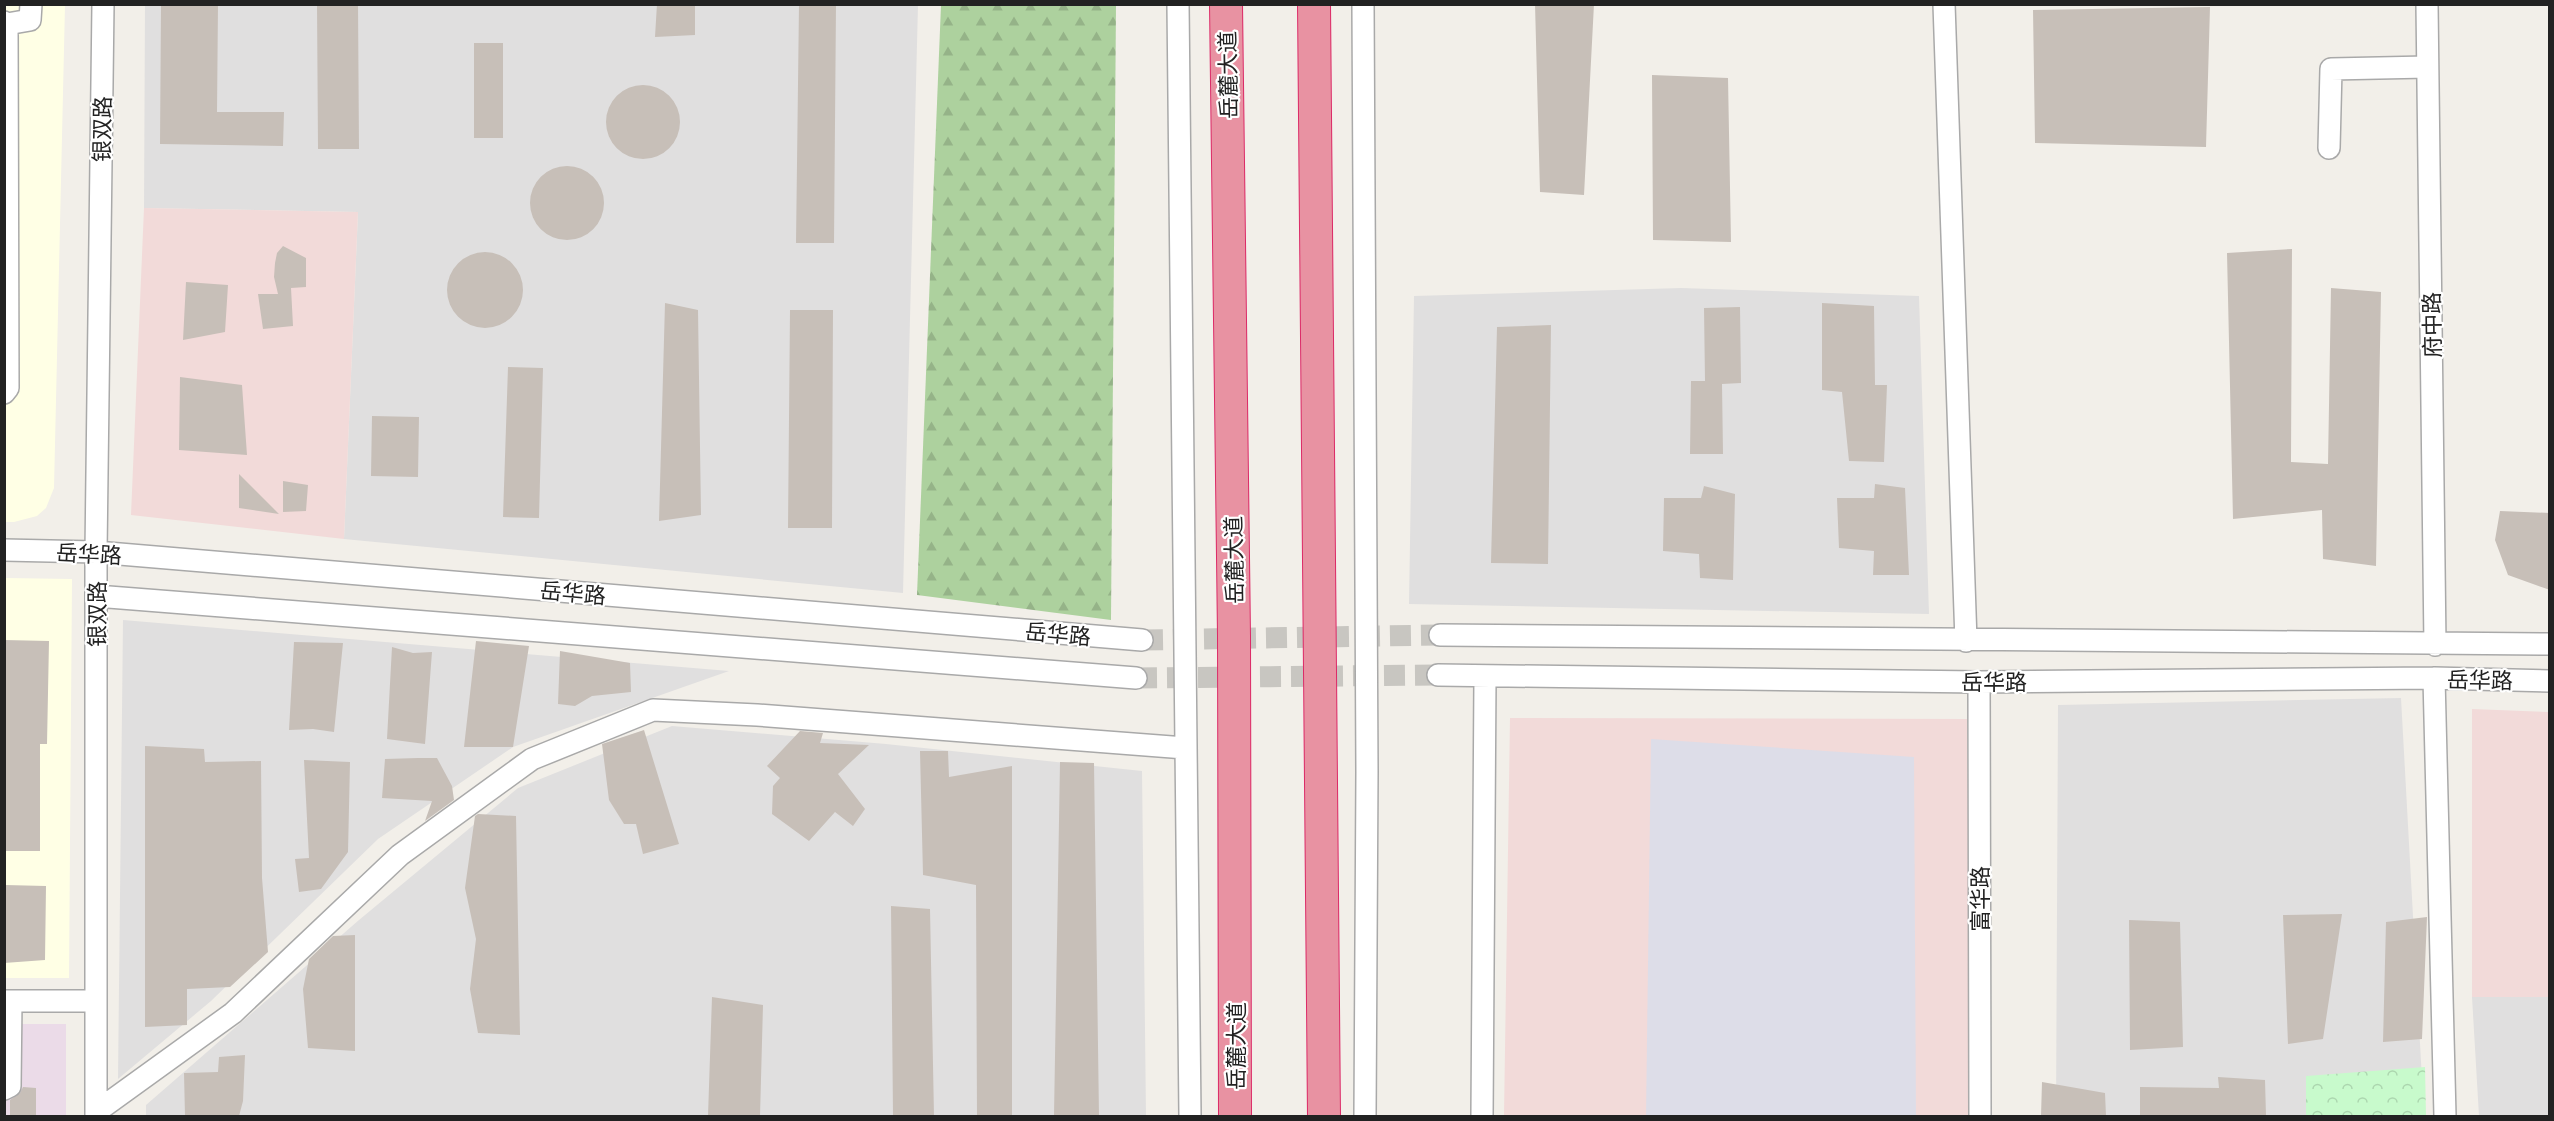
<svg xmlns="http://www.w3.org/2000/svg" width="2554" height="1121" font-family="'Exo 2','Noto Sans SC',sans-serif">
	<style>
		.residential { fill: #e0dfdf }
		.commercial { fill: #f2dad9 }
		.industrial { fill: #ebdbe8 }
		.education { fill: #ffffe5 }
		.forest { fill: url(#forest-firs) }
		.park { fill: url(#park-crowns) }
		.plaza { fill: #dddde8 }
		.building { fill: #c7bfb8 }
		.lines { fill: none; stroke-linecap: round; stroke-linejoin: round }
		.minor-tunnel { stroke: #c8c6c1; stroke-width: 21; stroke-dasharray: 21 10; stroke-linecap: butt }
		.minor-casing { stroke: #a9a9a9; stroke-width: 24 }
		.highway-casing { stroke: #dc2a67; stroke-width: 34 }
		.minor { stroke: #fff; stroke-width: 21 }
		.highway { stroke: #e892a2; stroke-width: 32 }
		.labels { text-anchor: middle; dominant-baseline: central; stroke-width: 4.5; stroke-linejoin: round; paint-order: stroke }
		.street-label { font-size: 22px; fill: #222; stroke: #fff }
	</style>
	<defs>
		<pattern id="forest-firs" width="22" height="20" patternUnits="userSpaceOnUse" patternTransform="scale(1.5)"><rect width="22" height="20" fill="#add19e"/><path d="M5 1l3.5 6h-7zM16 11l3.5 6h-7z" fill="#95b388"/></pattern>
		<pattern id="park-crowns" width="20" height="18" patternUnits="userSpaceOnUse" patternTransform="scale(1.5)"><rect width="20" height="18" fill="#c8facc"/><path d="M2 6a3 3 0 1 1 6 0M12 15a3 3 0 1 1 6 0" fill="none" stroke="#acd6af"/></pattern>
	</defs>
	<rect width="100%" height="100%" fill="#f2efe9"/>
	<path class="residential" d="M145 5H918L903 593 344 539 358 212 144 208Z
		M1681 288 1919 296 1929 614 1409 604 1414 296Z
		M123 620 729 671 513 747 378 839 211 1001 118 1079Z
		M2401 698 2424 1116H2056L2058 705Z
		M672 726 886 744 1142 771 1146 1116H146V1105L359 920 518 788Z
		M2472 997H2549V1116H2479Z"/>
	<path class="commercial" d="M144 208 358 212 344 539 131 515Z
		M2472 709 2549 712V997H2472Z
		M1510 718 1967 719 1972 1116H1504Z"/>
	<path class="industrial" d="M5 1024H66V1116H5Z"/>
	<path class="education" d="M5 5H65L54 488 46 508 37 516 14 522H5Z
		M5 578 72 579 69 978H5Z"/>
	<path class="forest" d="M941 5H1116L1111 620 917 595Z"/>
	<path class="park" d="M2425 1067 2426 1116H2306V1076Z"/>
	<path class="plaza" d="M1651 739 1914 757 1916 1116H1646Z"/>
	<path class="building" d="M161 4H218L217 112H284L283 146 160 144Z
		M317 4H358L359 149H318Z
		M657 4H695V35L655 37Z
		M799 4H836L834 243H796Z
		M1535 4H1594L1584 195 1540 192Z
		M2210 7 2206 147 2035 143 2033 10Z
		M474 43H503V138H474Z
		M1652 75 1728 78 1731 242 1653 240Z
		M606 122a37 37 0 1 1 74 0a37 37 0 1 1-74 0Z
		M530 203a37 37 0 1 1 74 0a37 37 0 1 1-74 0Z
		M283 246 306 258V287L291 288 293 326 263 329 258 294H278L274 277 275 263 277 253Z
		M2292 249 2291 462 2328 464 2331 288 2381 292 2376 566 2323 559 2322 510 2233 519 2227 253Z
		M447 290a38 38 0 1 1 76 0a38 38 0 1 1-76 0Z
		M186 282 228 285 225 332 183 340Z
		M665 303 698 310 701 515 659 521Z
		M1822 303 1874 306 1875 385H1887L1884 462 1849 461 1842 392 1822 390Z
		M1740 307 1741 383 1722 384 1723 454H1690L1691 381H1705L1704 308Z
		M790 310H833L832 528H788Z
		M1551 325 1548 564 1491 563 1497 327Z
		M508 367 543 368 539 518 503 517Z
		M180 377 242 385 247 455 179 450Z
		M372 416 419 417 418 477 371 476Z
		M239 474 279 514 239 508Z
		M283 481 308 485 306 511 283 512Z
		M1875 484 1905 488 1909 575H1873L1874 551 1839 548 1837 498H1874Z
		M1704 486 1735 494 1733 580 1700 578 1699 554 1663 551 1664 498H1701Z
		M2500 511 2550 513V590L2508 575 2495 540Z
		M4 640 49 641 47 744H40V851H4Z
		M476 641 529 646 513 747H464Z
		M294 642 343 643 334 732 313 729 289 730Z
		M392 647 413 653 432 652 425 744 387 739Z
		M560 651 630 663 631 692 592 696 575 706 558 704Z
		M644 730 679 844 643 854 636 824H624L609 800 602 744Z
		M800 731 823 733 820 743 869 745 838 774 865 809 853 826 835 812 809 841 772 814 773 786 780 778 767 766Z
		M145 746 204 749 205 762 261 761 262 878 268 952 230 987 187 989V1025L145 1027Z
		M920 751H948L949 777 1012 766V1116H977L976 885 923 875Z
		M418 758H437L452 786 454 800 425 821 432 801 382 798 385 759Z
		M304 760 350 762 348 852 321 889 299 892 295 859 309 858Z
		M1060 762 1094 763 1099 1116H1054Z
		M478 814 516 816 520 1035 478 1033 470 989 476 939 465 888 475 816Z
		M5 885 46 886 45 960 4 963Z
		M891 906 930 909 934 1116H893Z
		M2342 914 2323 1039 2288 1044 2283 915Z
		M2427 917 2422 1039 2383 1042 2386 922Z
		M2129 920 2180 922 2183 1047 2130 1050Z
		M355 935V1051L308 1048 303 989 309 959 333 936Z
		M712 997 763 1005 760 1116H708Z
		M245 1055 243 1101 239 1116H185L184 1073 218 1072 219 1057Z
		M2218 1077 2265 1080 2266 1116H2140V1087L2219 1088Z
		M2042 1082 2105 1093 2106 1116H2041Z
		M23 1087 36 1088V1116H10V1100L20 1093Z"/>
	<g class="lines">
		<path class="minor-tunnel" d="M1142 640 1440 635
			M1136 678 1438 675"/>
		<defs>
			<path id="minor" d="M1178 4 1190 1116
				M1363 4 1367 772 1365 1116
				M1944 4 1966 641
				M2427 4 2435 645
				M4 22 7 24 30 20 31 4
				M2329 148 2331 69 2427 67
				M4 393 8 388 7 24
				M4 550 96 552 1142 640
				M96 596 1136 678
				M1440 635 2550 644
				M1438 675 1979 682 2434 678 2550 681
				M2434 678 2445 1116
				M1979 682 1980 1116
				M4 1001H96
				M4 1089 10 1086 11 1001
				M96 1112 233 1013 400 855 532 759 653 710 757 715 1185 748
				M96 1116V552L103 4
				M1482 1116 1485 678"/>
			<path id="highway" d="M1226 4 1234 636 1235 1116
				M1314 4 1324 1116"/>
		</defs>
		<use href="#minor" class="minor-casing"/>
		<use href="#highway" class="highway-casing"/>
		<use href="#minor" class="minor"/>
		<use href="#highway" class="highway"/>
	</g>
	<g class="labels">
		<g class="street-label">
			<text transform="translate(1227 75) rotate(-91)">岳麓大道</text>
			<text transform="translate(101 129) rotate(-89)">银双路</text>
			<text transform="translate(2431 325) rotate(-91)">府中路</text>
			<text transform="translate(89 553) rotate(3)">岳华路</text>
			<text transform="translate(1233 560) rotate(-91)">岳麓大道</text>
			<text transform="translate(573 592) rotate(5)">岳华路</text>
			<text transform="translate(96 614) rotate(-90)">银双路</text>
			<text transform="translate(1058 633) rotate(5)">岳华路</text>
			<text transform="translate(2480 679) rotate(1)">岳华路</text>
			<text x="1994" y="681">岳华路</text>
			<text transform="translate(1979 899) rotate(-90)">富华路</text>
			<text transform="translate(1235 1046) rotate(-90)">岳麓大道</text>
		</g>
	</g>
	<rect width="2554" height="1121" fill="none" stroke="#222222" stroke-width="12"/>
</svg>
